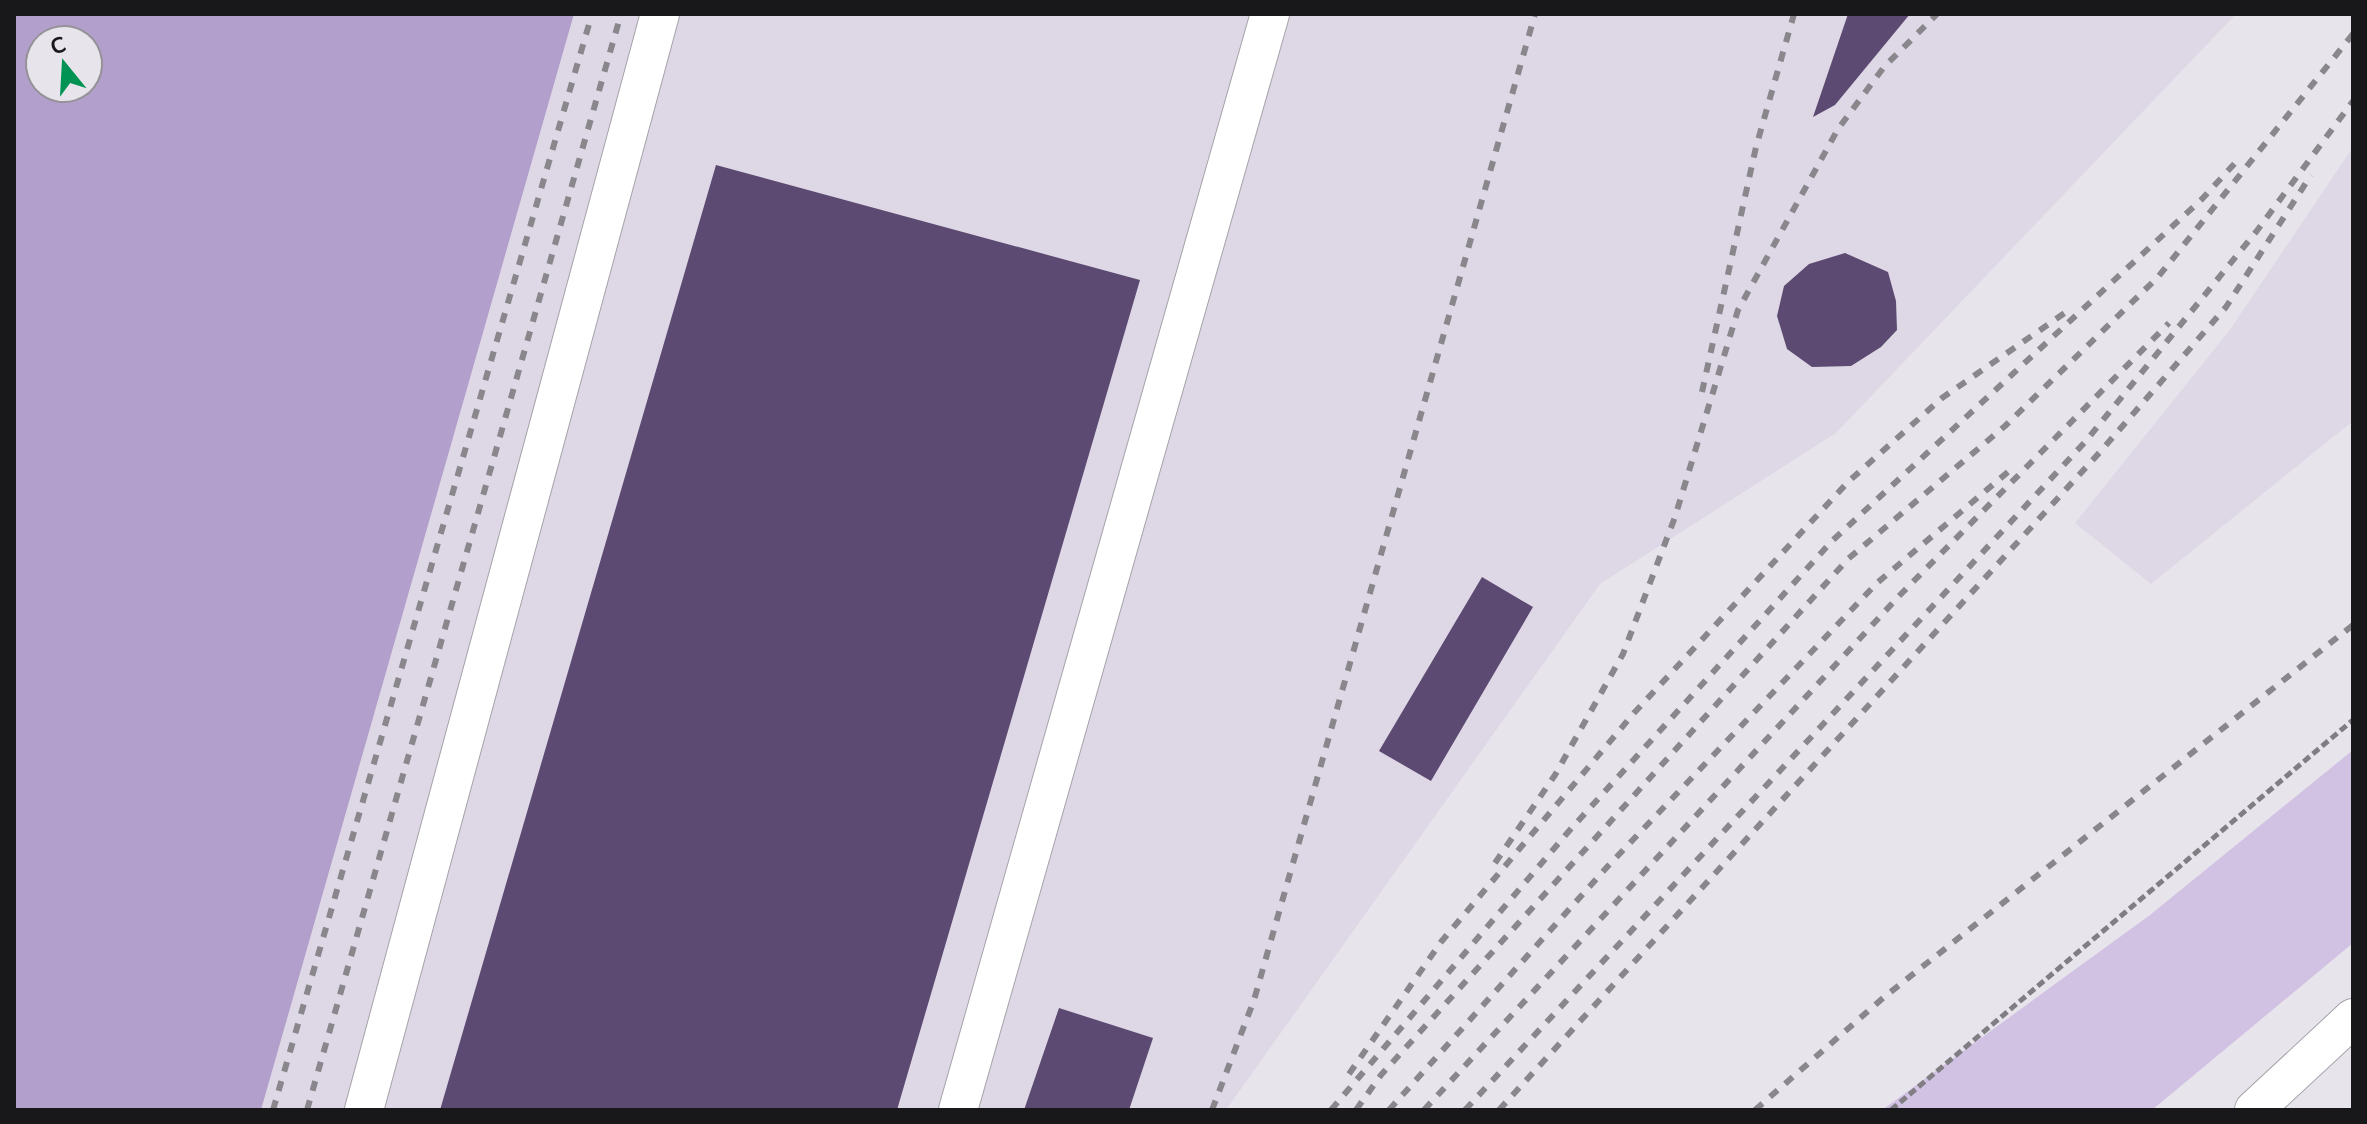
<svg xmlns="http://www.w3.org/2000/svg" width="2367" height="1124" font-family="Mulish,sans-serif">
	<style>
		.built { fill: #ded8e6 }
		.green { fill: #d1c2e4 }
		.water { fill: #b39fcc; fill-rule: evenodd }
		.building { fill: #5c4a72 }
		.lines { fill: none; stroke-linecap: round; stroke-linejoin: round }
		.minor-casing { stroke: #a5a2a9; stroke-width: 40 }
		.path { stroke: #807d83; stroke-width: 5; stroke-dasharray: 8 4; stroke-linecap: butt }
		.minor { stroke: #fff; stroke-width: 38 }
		.rail { stroke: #89868c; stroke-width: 6; stroke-dasharray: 10 10; stroke-linecap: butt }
	</style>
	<rect width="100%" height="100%" fill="#e8e4ec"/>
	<path class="built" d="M574 14H2236L1836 433 1600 584 1226 1110H261Z
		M2353 147V421L2151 584 2075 523 2229 331Z"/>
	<path class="green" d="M2353 750V943L2152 1110H1882L2150 915Z"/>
	<path class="water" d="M14 14H574L261 1110H14ZM40 40H88V88H40Z"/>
	<path class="building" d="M1848 14H1910L1835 105 1813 117Z
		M716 165 1140 280 897 1110H440Z
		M1845 253 1888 272 1896 301 1897 330 1881 347 1851 366 1812 367 1787 349 1777 316 1784 286 1809 264Z
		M1482 577 1533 607 1431 781 1379 751Z
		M1059 1008 1153 1038 1129 1110H1024Z"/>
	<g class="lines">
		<defs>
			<path id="minor" d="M364 1110 660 14
				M958 1110 1270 14
				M2254 1110 2353 1018"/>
		</defs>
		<use href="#minor" class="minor-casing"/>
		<path class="path" d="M1891 1110 2353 720"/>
		<use href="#minor" class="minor"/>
		<path class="rail" d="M1702 392 1756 147 1794 14
			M1495 863 1555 775 1623 654 1675 517 1738 310 1838 129 1884 67 1937 14
			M1349 1074 1441 942 1634 713 1848 482 1942 398 2069 310
			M273 1110 592 14
			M307 1110 621 14
			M1212 1110 1254 1000 1535 14
			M1331 1110 1569 831 1832 541 2202 199 2236 162
			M1356 1110 1381 1075 1848 559 2005 426 2158 277 2353 34
			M1389 1110 1608 866 1877 583 2009 471
			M1424 1110 1900 595 2169 323
			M1465 1110 2085 442 2256 232 2353 101
			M1499 1110 2100 452 2226 307 2311 175
			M1755 1110 1883 998 2353 625"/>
	</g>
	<rect width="2367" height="1124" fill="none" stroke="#18171a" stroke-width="32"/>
	<g transform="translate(64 64) rotate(342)"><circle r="38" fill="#e8e4ec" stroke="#959298" stroke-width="2"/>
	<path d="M0-6L14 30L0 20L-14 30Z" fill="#009353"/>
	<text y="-12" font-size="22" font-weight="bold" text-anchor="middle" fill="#18171a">С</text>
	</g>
</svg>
